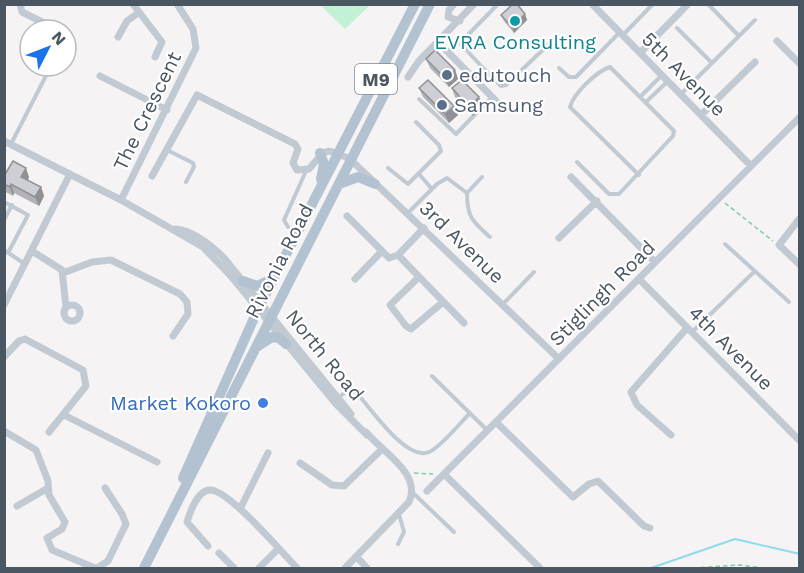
<svg xmlns="http://www.w3.org/2000/svg" width="804" height="573" font-family="'Work Sans',sans-serif">
	<style>
		.green { fill: #c3f1d5 }
		.lines { fill: none; stroke-linecap: round; stroke-linejoin: round }
		.stream { stroke: #90daee; stroke-width: 2 }
		.path { stroke: #7ad0a6; stroke-width: 1.5; stroke-dasharray: 4.5 3; stroke-linecap: butt }
		.lane { stroke: #c1cad2; stroke-width: 4 }
		.street { stroke: #c1cad2; stroke-width: 7 }
		.primary { stroke: #b3c2d1; stroke-width: 10 }
		.wall { fill: #b0b2b7 }
		.shaded-wall { fill: #909195 }
		.building { fill: #cdcfd5; stroke: #909195; stroke-width: 1.5 }
		.culture-dot { fill: #0f9aa8; stroke: #fff; stroke-width: 2 }
		.service-dot { fill: #5c6f8a; stroke: #fff; stroke-width: 2 }
		.shop-dot { fill: #3f7fe0; stroke: #fff; stroke-width: 2 }
		.labels { text-anchor: middle; dominant-baseline: central; stroke-width: 4.5; stroke-linejoin: round; paint-order: stroke }
		.shield { fill: #fff; stroke: #808990; stroke-width: 1.5 }
		.shield-label { font-size: 18px; font-weight: bold; fill: #4a5661 }
		.culture-label { font-size: 20px; fill: #0d838f; stroke: #fff }
		.street-label { font-size: 20px; fill: #4a5661; stroke: #fff }
		.service-label { font-size: 20px; fill: #4e5e75; stroke: #fff; text-anchor: start }
		.shop-label { font-size: 20px; fill: #366cbe; stroke: #fff; text-anchor: end }
	</style>
	<rect width="100%" height="100%" fill="#f5f3f3"/>
	<path class="green" d="M320 5H370L345 29Z"/>
	<g class="lines">
		<path class="stream" d="M651 568 735 539 800 554"/>
		<path class="path" d="M725 203 773 241
			M414 473 433 474
			M693 568 740 565 762 568"/>
		<path class="lane" d="M708 4 739 36
			M677 28 712 63
			M623 35 653 4
			M482 67 460 43 498 4
			M559 68 569 77H576L619 33
			M473 77 482 67 501 86 506 85 550 43
			M681 94 755 20
			M641 96 662 75
			M419 99 456 134 492 97
			M647 101 667 82
			M11 144 51 66
			M167 150 193 163 194 167 186 182
			M577 162 609 194H619L673 136 674 131 610 67C597 71 573 94 570 107L639 175
			M388 168 408 184 441 151 439 145 416 122
			M419 174 432 189
			M467 193 482 177
			M4 202 28 215 8 253
			M408 213 437 184 447 178 467 193C467 217 472 221 490 237
			M4 220 12 205
			M288 227 284 220 306 171
			M725 244 789 302
			M4 250 25 264
			M503 304 534 272
			M692 332 755 271
			M432 376 487 430
			M338 398 348 390 356 392C369 406 406 462 429 452 441 447 460 423 470 413
			M413 493 454 532
			M398 544 404 532 399 514"/>
		<path class="street" d="M20 4 22 12 58 30
			M133 4 162 42 155 57
			M454 4 449 10 448 17 460 21
			M592 4 751 166
			M118 37 127 21 138 13
			M777 41 800 64
			M438 42 500 105
			M640 53 688 4
			M100 76 167 110
			M408 77 419 61 474 4
			M701 115 755 62
			M4 141 121 200 203 247 230 275 336 404 367 435
			M152 176 197 95 295 144 298 149 293 163 297 170 309 169C327 148 323 147 350 159L559 359
			M571 177 655 262
			M121 200 196 48 193 29 177 4
			M347 216 389 258 398 255 424 228
			M800 218 779 245 800 265
			M176 229C194 231 211 245 224 258L351 414
			M559 238 597 201
			M32 251 62 270 66 307
			M398 255 464 323
			M63 273 92 262 111 260 180 294 187 302 188 314 173 336
			M419 277 390 305 406 326 411 329 443 302
			M355 279 381 252
			M639 279 800 441
			M64 313a8 8 0 1 1 16 0a8 8 0 1 1-16 0Z
			M4 305 70 174
			M4 357 19 341 25 339 83 370 86 386 49 432
			M64 415 157 462
			M496 422 573 497 589 484 598 481 644 526 650 528
			M4 431 36 450 48 481 49 495 65 522 62 529 47 538 52 550 95 568
			M671 435 637 405 631 392 687 328
			M300 463 332 485 344 486 382 449
			M444 474 540 568
			M427 491 800 117
			M17 506 48 488
			M240 509 268 453
			M208 546 187 522C190 512 198 489 211 490 231 492 282 553 297 568
			M219 553 234 568
			M357 557 367 568
			M97 568 108 561 126 524 122 514 105 488
			M259 568 278 549
			M345 568 409 502C422 473 382 452 366 432"/>
		<path class="primary" d="M320 153 324 164 321 179
			M339 184 358 177 375 184
			M243 281 257 286 272 279
			M258 346 272 337 279 338 286 344
			M183 478 258 309 415 4
			M144 568 430 4"/>
	</g>
	<path class="wall" d="M525 14 527 20 514 33 504 21 501 15Z
		M426 59 455 70 458 79 449 87 430 68Z
		M419 88 454 106 458 115 449 123 423 97Z
		M452 88 479 97 482 106 473 116 455 97Z
		M29 177 28 180 41 187 44 196 39 206 14 193 13 196 4 191V184Z"/>
	<path class="shaded-wall" d="M525 14 527 20 514 33 512 27Z
		M455 70 458 79 449 87 445 78Z
		M479 97 482 106 473 116 469 107Z
		M454 106 458 115 449 123 445 114Z
		M26 168 29 177 25 186 21 177Z
		M11 184 14 193 13 196 10 187Z
		M41 187 44 196 39 206 35 197Z"/>
	<path class="building" d="M513 4H517L525 14 512 27 501 15Z
		M435 50 455 70 445 78 426 59Z
		M428 80 454 106 445 114 419 88Z
		M462 80 479 97 469 107 452 88Z
		M13 161 26 168 21 177 41 187 35 197 11 184 10 187 4 184V176Z"/>
	<circle class="culture-dot" cx="515" cy="21" r="6"/>
	<g class="service-dot">
		<circle cx="447" cy="75" r="6"/>
		<circle cx="442" cy="105" r="6"/>
	</g>
	<circle class="shop-dot" cx="263" cy="403" r="6"/>
	<g class="labels">
		<rect class="shield" x="355" y="64" width="42" height="30" rx="4.5"/>
		<g class="shield-label">
			<text x="376" y="79">M9</text>
		</g>
		<g class="culture-label">
			<text x="515" y="42">EVRA Consulting</text>
		</g>
		<g class="street-label">
			<text transform="translate(684 74) rotate(45)">5th Avenue</text>
			<text transform="translate(147 111) rotate(-64)">The Crescent</text>
			<text transform="translate(462 242) rotate(44)">3rd Avenue</text>
			<text transform="translate(279 261) rotate(-63)">Rivonia Road</text>
			<text transform="translate(602 293) rotate(-45)">Stiglingh Road</text>
			<text transform="translate(731 348) rotate(45)">4th Avenue</text>
			<text transform="translate(325 355) rotate(51)">North Road</text>
		</g>
		<g class="service-label">
			<text x="459" y="75">edutouch</text>
			<text x="454" y="105">Samsung</text>
		</g>
		<g class="shop-label">
			<text x="251" y="403">Market Kokoro</text>
		</g>
	</g>
	<rect width="804" height="573" fill="none" stroke="#4a5661" stroke-width="12"/>
	<g transform="translate(48 48) rotate(48)"><circle r="28" fill="#ffffff" stroke="#b7bbc0" stroke-width="1.5"/>
	<path d="M0-4.5L10 22L0 15L-10 22Z" fill="#1a73e8"/>
	<text y="-9" font-size="16" font-weight="bold" text-anchor="middle" fill="#4a5661">N</text>
	</g>
</svg>
